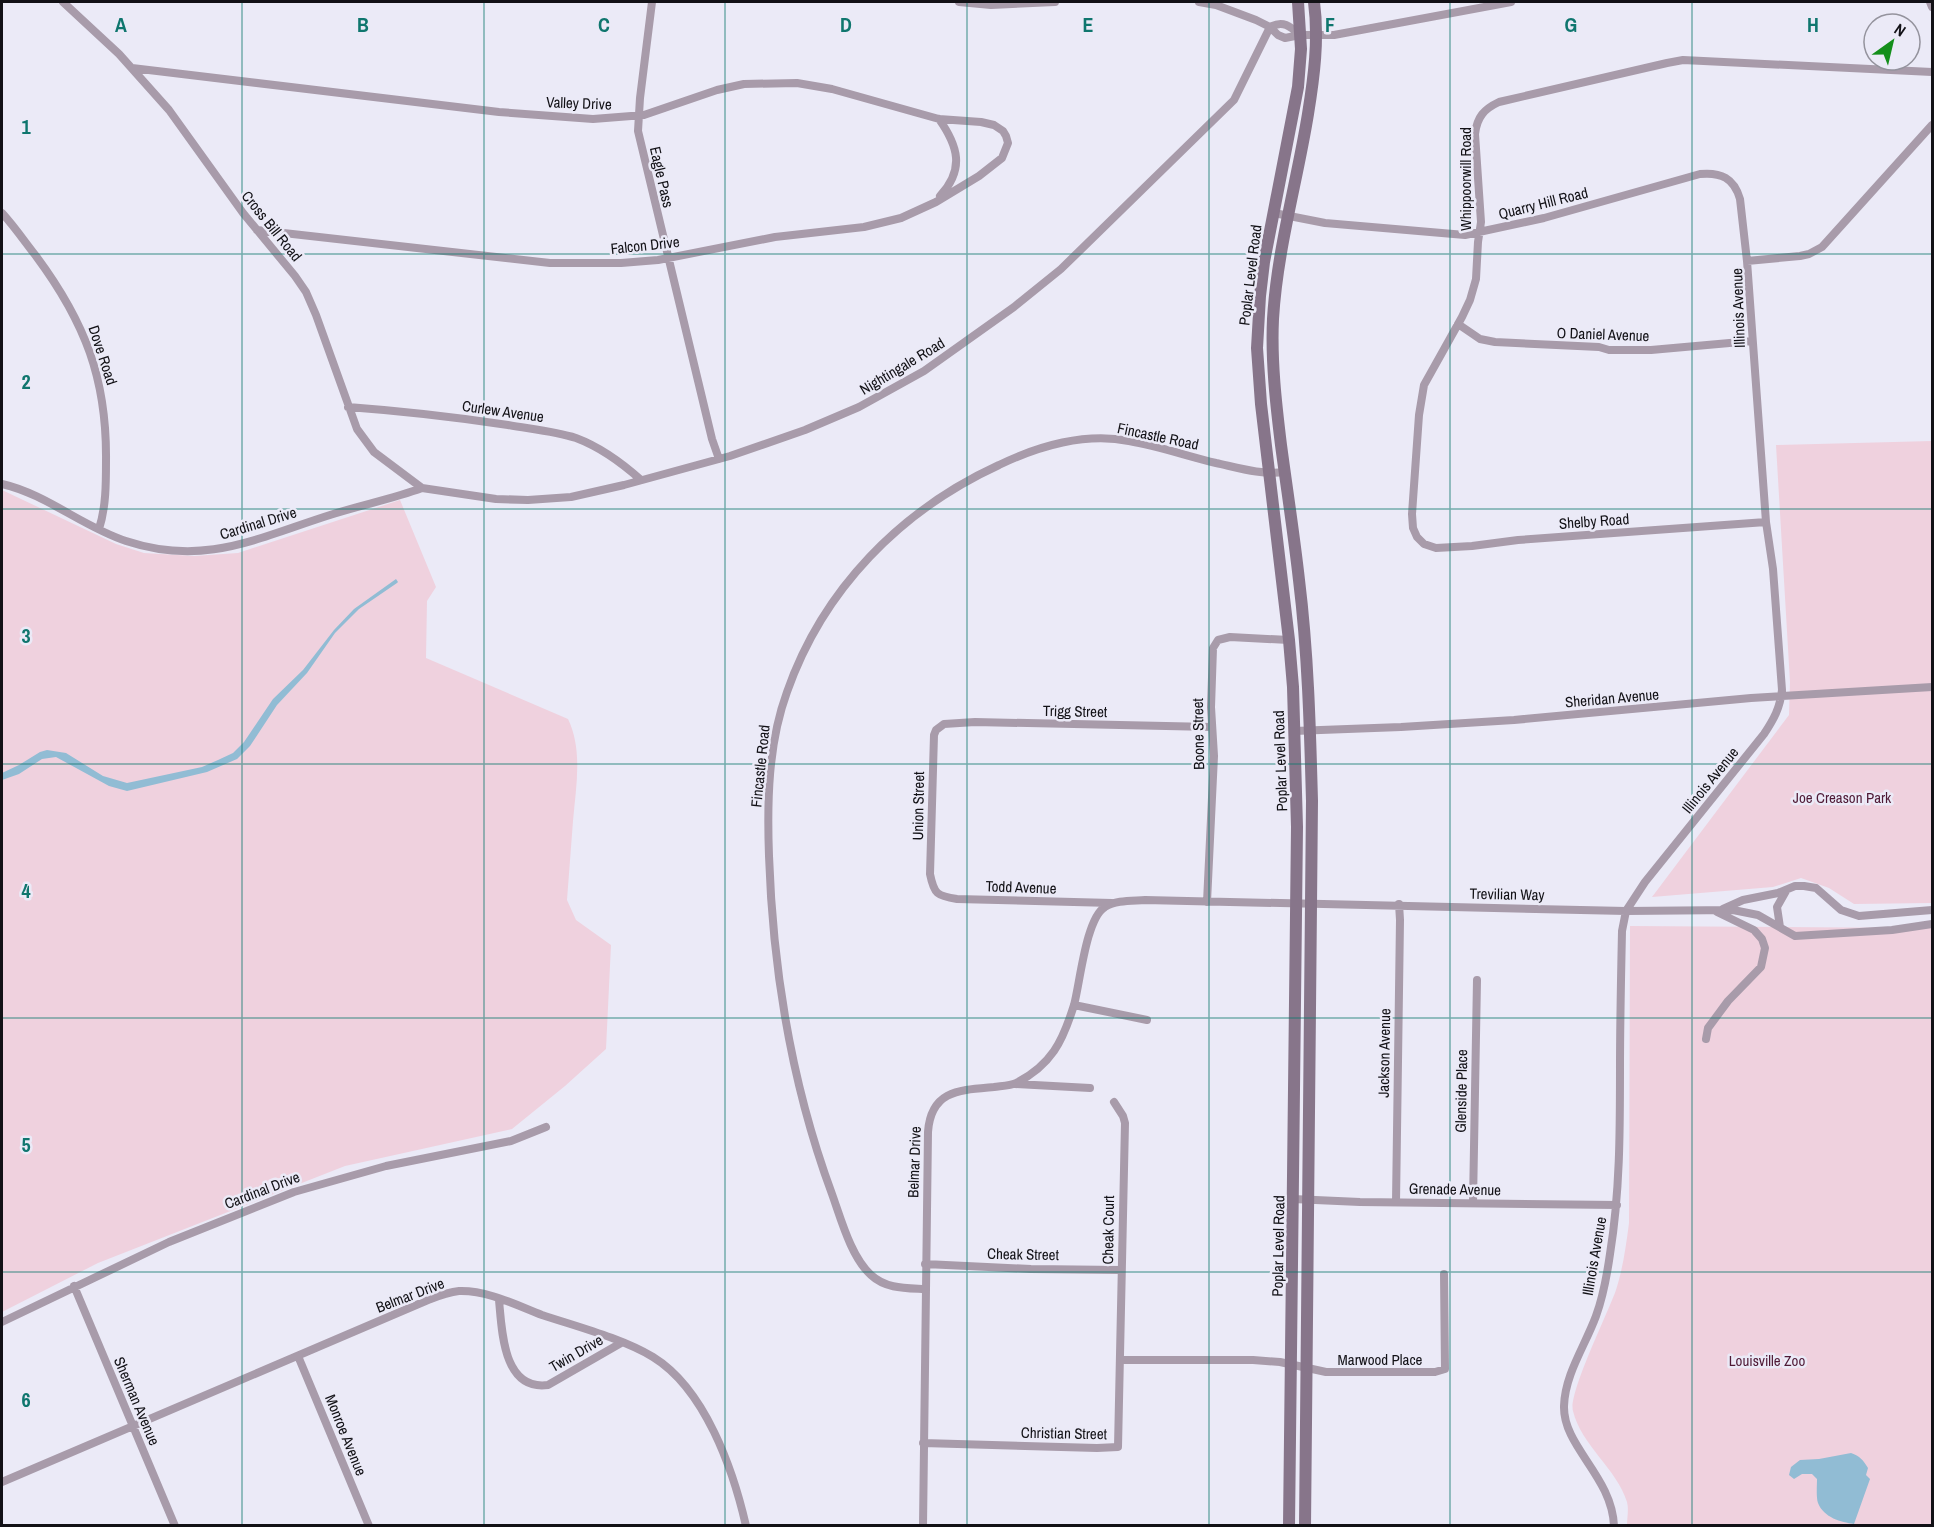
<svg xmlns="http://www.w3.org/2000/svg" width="1934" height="1527" font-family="'Archivo Narrow',sans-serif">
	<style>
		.green { fill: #efd1de }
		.water { fill: #91bcd4 }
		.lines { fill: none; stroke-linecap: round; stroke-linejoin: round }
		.street { stroke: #a89baa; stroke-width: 8 }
		.secondary { stroke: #87758a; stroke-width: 12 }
		.grid { fill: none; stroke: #0f766e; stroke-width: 1.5; stroke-opacity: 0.55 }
		.labels { text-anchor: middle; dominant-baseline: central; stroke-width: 5; stroke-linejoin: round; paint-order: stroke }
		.street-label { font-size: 15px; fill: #121116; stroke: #ebeaf7 }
		.park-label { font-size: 15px; fill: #4f1a36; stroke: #ebeaf7 }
		.grid-label { font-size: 20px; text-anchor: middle; font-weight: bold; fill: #0f766e; stroke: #ebeaf7; stroke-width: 5; stroke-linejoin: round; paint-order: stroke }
	</style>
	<rect width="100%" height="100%" fill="#ebeaf7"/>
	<path class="green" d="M1932 441V903L1854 904 1829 888 1801 878 1773 887 1652 897 1789 715 1790 682 1776 445Z
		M2 490 116 544 144 553 194 556 238 553 400 500 436 587 427 601 426 658 568 719C583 750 576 787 573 821 571 847 569 874 567 900L576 920 611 945 606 1049 565 1086 512 1129 345 1166 98 1263 2 1312Z
		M1630 926 1932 928V1525H1627C1627 1518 1629 1509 1627 1502 1617 1469 1581 1445 1573 1411 1568 1394 1608 1313 1616 1290 1623 1268 1626 1246 1629 1223Z"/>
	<path class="water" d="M396 579 398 582 397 583 359 609 335 633 307 673 277 705 250 746 237 759 207 772 127 791 109 786 56 757 42 759 19 774 2 780V773L19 765 40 752 47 750 66 753 103 776 127 783 202 767 218 760 233 753 244 742 273 699 303 670 334 630 354 609Z
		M1851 1453C1860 1456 1863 1460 1868 1468L1866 1475 1870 1479 1854 1524C1841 1522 1824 1518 1818 1503 1816 1497 1817 1486 1817 1479L1812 1474H1802L1794 1479 1789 1475 1791 1467 1800 1460 1819 1459Z"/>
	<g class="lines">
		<path class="street" d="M63 2 119 54 169 110 243 213 295 276 306 292 316 315 357 429 374 452 422 488 496 499 528 500 571 497 624 485 730 456 805 430 859 407 924 371 1014 307 1061 269 1234 100 1270 27
			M652 2 640 98 638 131 712 439 719 459
			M959 2 991 5 1055 2
			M1199 2 1216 5 1256 20 1270 27 1278 35 1285 38 1300 35H1334L1511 2
			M1930 2 1932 7
			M1270 27C1283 20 1290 26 1300 35
			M132 68 499 112 593 119 644 115 717 90 744 84 797 83 832 89 939 119 981 122 994 125 1003 131 1006 136 1008 143 1002 158 979 176 936 202 901 218 864 227 775 237 658 260 621 263H550L257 230
			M939 119C958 146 965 169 940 196
			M2 213C14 226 25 242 36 256 85 322 107 379 106 461 106 484 106 507 99 529
			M1274 213 1325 223 1465 235 1544 218 1700 174C1721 172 1734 178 1740 199L1747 261 1766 522 1773 569 1782 690C1780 708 1774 719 1764 734L1645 882 1626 911 1622 931C1621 977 1620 1023 1620 1068 1620 1131 1620 1192 1610 1254 1607 1275 1603 1297 1596 1316 1585 1346 1565 1374 1564 1406 1563 1447 1612 1476 1614 1526
			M1747 261 1800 256 1809 254 1822 247 1932 125
			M1458 324 1480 339 1495 342 1599 347 1609 350H1651L1752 341
			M348 407C402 411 455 417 508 425 530 429 554 431 576 438 600 447 622 463 641 480
			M2 484C46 494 83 527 126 541 205 567 257 538 330 515 361 505 392 499 422 488
			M1766 522 1518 540 1472 546 1436 548 1424 544 1417 537 1413 528 1412 514 1419 415 1424 385 1462 317 1470 300 1476 279 1478 242 1481 222 1475 134C1477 117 1484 109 1499 102L1667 63 1683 60 1932 72
			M1294 731 1401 727 1514 720 1751 698 1932 687
			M1207 902 1214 756 1211 707 1213 648 1218 640 1230 637 1289 640
			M1112 903 957 899C937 896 934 894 930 874L934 735 936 730 944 724 975 722 1212 727
			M1723 909 1743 900 1778 893 1795 886H1804L1816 888 1841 910 1859 916 1932 910
			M1780 927 1777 907 1786 891
			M1074 1005 1147 1020
			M1706 1039 1708 1028 1728 1001 1761 967 1765 948 1762 939 1754 930 1717 912
			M1015 1084 1090 1088
			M1293 1199 1360 1202 1617 1205
			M1396 1202 1400 920 1399 904
			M1473 1203 1477 980
			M925 1264 1031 1269 1121 1270
			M74 1286 175 1526
			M925 1289C906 1288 886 1289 871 1275 851 1257 841 1219 832 1194 792 1086 773 972 769 856 767 802 768 744 787 692 823 589 901 510 999 465 1038 446 1086 432 1129 441 1158 446 1187 456 1216 463 1239 468 1261 475 1285 472
			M499 1300C502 1331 503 1391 548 1385L621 1343
			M2 1322 169 1242 294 1192 386 1166 511 1141 546 1127
			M298 1356 369 1526
			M1120 1360H1253L1280 1362 1326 1372H1435L1445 1369 1444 1274
			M923 1443 1097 1448 1118 1447 1125 1123 1123 1116 1114 1102
			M2 1482 428 1300C438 1296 448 1292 459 1291 487 1290 516 1305 542 1315 578 1327 621 1338 653 1357 705 1389 733 1469 746 1526
			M923 1526 928 1132C931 1090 960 1090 994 1087 1000 1086 1010 1086 1016 1083 1030 1076 1045 1064 1054 1051 1063 1038 1069 1021 1074 1005 1080 983 1086 918 1105 907 1116 900 1132 901 1145 900L1626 911 1733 910 1758 915 1795 936 1892 930 1932 924"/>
		<path class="secondary" d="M1289 1526 1297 827 1293 687 1289 640 1261 404 1257 348 1260 296 1264 262 1298 87 1301 49 1298 2
			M1305 1526 1312 801C1310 727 1308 653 1299 580 1294 535 1287 490 1281 445 1276 404 1271 361 1273 319 1277 250 1297 182 1308 114 1314 77 1319 39 1314 2"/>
	</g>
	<path class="grid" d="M242 2V1526M484 2V1526M725 2V1526M967 2V1526M1209 2V1526M1450 2V1526M1692 2V1526M2 254H1932M2 509H1932M2 764H1932M2 1018H1932M2 1272H1932"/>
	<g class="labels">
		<g class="street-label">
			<text transform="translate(579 103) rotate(2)">Valley Drive</text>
			<text transform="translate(662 177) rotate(77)">Eagle Pass</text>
			<text transform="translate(1465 179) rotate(-90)">Whippoorwill Road</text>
			<text transform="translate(1543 203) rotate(-14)">Quarry Hill Road</text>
			<text transform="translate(272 226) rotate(51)">Cross Bill Road</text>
			<text transform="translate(645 245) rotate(-6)">Falcon Drive</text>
			<text transform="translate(1250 275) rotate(-83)">Poplar Level Road</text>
			<text transform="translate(1738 308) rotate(-92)">Illinois Avenue</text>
			<text transform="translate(1603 334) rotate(2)">O Daniel Avenue</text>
			<text transform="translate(103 355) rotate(72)">Dove Road</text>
			<text transform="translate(902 366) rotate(-31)">Nightingale Road</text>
			<text transform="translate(503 411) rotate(8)">Curlew Avenue</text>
			<text transform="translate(1158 436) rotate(12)">Fincastle Road</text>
			<text transform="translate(1594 521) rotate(-4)">Shelby Road</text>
			<text transform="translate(258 523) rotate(-17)">Cardinal Drive</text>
			<text transform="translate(1612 698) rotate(-5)">Sheridan Avenue</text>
			<text transform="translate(1075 711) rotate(1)">Trigg Street</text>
			<text transform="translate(1198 734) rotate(-91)">Boone Street</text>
			<text transform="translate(1280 761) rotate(-92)">Poplar Level Road</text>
			<text transform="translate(760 766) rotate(-84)">Fincastle Road</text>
			<text transform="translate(1710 780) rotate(-51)">Illinois Avenue</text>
			<text transform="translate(918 806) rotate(-89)">Union Street</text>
			<text transform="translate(1021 887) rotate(2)">Todd Avenue</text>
			<text transform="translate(1507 894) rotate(1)">Trevilian Way</text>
			<text transform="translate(1384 1053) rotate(-89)">Jackson Avenue</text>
			<text transform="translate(1461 1091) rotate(-89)">Glenside Place</text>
			<text transform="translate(914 1162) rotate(-88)">Belmar Drive</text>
			<text transform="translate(1455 1189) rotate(1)">Grenade Avenue</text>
			<text transform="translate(262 1190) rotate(-21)">Cardinal Drive</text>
			<text transform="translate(1108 1230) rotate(-89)">Cheak Court</text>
			<text transform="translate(1278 1246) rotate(-89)">Poplar Level Road</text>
			<text transform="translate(1023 1254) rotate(1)">Cheak Street</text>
			<text transform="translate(1594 1256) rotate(-80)">Illinois Avenue</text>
			<text transform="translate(410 1295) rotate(-21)">Belmar Drive</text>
			<text transform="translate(576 1353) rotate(-30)">Twin Drive</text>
			<text x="1380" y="1359">Marwood Place</text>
			<text transform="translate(137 1401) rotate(67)">Sherman Avenue</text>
			<text transform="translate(1064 1433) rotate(1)">Christian Street</text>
			<text transform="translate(346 1435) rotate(68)">Monroe Avenue</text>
		</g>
		<g class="park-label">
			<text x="1842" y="797">Joe Creason Park</text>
			<text x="1767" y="1360">Louisville Zoo</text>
		</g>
	</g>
	<g class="grid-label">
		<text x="121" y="32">A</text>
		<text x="363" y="32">B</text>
		<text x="604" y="32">C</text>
		<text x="846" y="32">D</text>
		<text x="1088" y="32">E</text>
		<text x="1330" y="32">F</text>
		<text x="1571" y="32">G</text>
		<text x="1813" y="32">H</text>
		<text x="26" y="134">1</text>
		<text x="26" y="389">2</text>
		<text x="26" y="643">3</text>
		<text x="26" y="898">4</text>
		<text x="26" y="1152">5</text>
		<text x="26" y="1407">6</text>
	</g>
	<rect width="1934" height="1527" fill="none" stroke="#121116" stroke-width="6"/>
	<g transform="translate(1892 42) rotate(34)"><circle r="28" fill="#ebeaf7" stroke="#94939d" stroke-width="1.5"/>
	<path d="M0-4.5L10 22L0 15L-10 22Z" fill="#148f1b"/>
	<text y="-9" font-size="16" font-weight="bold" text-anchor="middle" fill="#121116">N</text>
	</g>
</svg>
